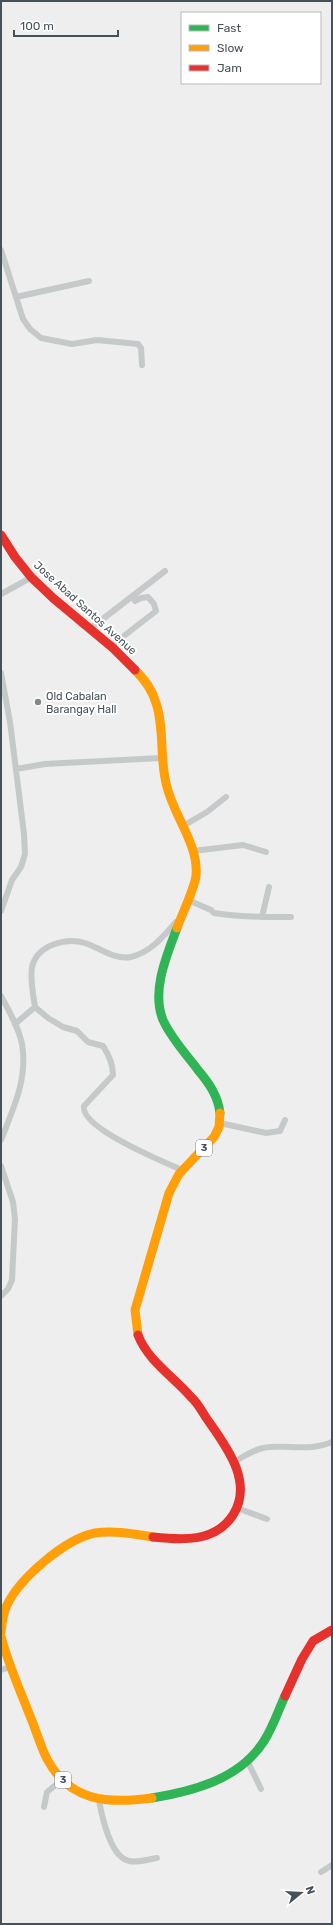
<svg xmlns="http://www.w3.org/2000/svg" width="333" height="1925" font-family="Rubik,sans-serif">
	<style>
		.lines { fill: none; stroke-linecap: round; stroke-linejoin: round }
		.street { stroke: #c5c9ca; stroke-width: 6 }
		.fast { stroke: #30b455; stroke-width: 9 }
		.slow { stroke: #ff9f0a; stroke-width: 9 }
		.jam { stroke: #e5322d; stroke-width: 9 }
		.poi-dot { fill: #81898d; stroke: #fff; stroke-width: 1.5 }
		.labels { text-anchor: middle; dominant-baseline: central; stroke-width: 4; stroke-linejoin: round; paint-order: stroke }
		.shield { fill: #fff; stroke: #7e868b; stroke-width: 1 }
		.shield-label { font-size: 10px; font-weight: bold; fill: #465259 }
		.street-label { font-size: 11px; fill: #465259; stroke: #fff }
		.poi-label { font-size: 11px; fill: #465259; stroke: #fff; text-anchor: start }
	</style>
	<rect width="100%" height="100%" fill="#efeeee"/>
	<g class="lines">
		<path class="street" d="M1 250 23 319 30 329 41 338 72 344 97 340 138 344 141 348 142 365
			M16 297 89 281
			M1 594 32 577
			M91 628 165 571
			M111 646 156 611 154 604 148 597 141 598 135 601
			M1 673 10 722 24 834 25 854 21 867 12 880 1 911
			M16 769 45 764 161 758
			M183 826 207 812 226 797
			M193 851 243 845 266 852
			M188 900 211 910 214 913C239 917 264 917 291 917
			M262 917 269 887
			M176 922C163 937 151 952 131 957 114 960 100 948 85 943 66 937 37 945 32 967 30 979 33 994 35 1007L48 1018 63 1027 77 1031 88 1042 103 1046C109 1055 113 1064 113 1075L84 1106C80 1128 164 1162 182 1170
			M1 996C9 1011 19 1028 22 1044 28 1079 13 1109 1 1140
			M15 1024 35 1007
			M220 1123 266 1133 280 1131 285 1120
			M1 1166 13 1202 15 1219 12 1280 8 1289 1 1296
			M234 1462C243 1457 253 1450 263 1448 285 1444 310 1452 332 1442
			M237 1508 267 1519
			M1 1670 10 1667
			M247 1760 261 1789
			M99 1801C102 1816 110 1857 129 1861 138 1863 149 1859 157 1858
			M44 1807 47 1792 62 1780
			M321 1872 332 1865"/>
		<path class="fast" d="M177 928C167 955 151 991 163 1020 171 1038 186 1054 198 1070 209 1083 218 1096 220 1113
			M152 1798C194 1791 240 1779 264 1741 273 1727 278 1711 285 1696"/>
		<path class="slow" d="M135 670C145 680 152 689 156 703 165 730 159 760 167 787 174 816 199 845 196 876 194 890 182 914 177 928
			M138 1335 135 1310 169 1193 179 1174 214 1137 219 1127 220 1113
			M1 1632C2 1623 3 1613 7 1605 20 1578 65 1539 95 1533 114 1530 134 1534 153 1537
			M1 1636C8 1664 20 1690 30 1716 36 1730 40 1745 47 1759 70 1802 108 1804 152 1798"/>
		<path class="jam" d="M1 535 15 557 31 577 53 598 113 648 135 670
			M138 1335C148 1361 174 1377 191 1397 198 1403 202 1412 207 1419 226 1446 254 1482 233 1515 215 1543 181 1540 153 1537
			M285 1696 302 1659 313 1641 332 1630"/>
	</g>
	<circle class="poi-dot" cx="38" cy="702" r="4"/>
	<g class="labels">
		<g class="shield">
			<rect x="196" y="1140" width="16" height="16" rx="3"/>
			<rect x="55" y="1772" width="16" height="16" rx="3"/>
		</g>
		<g class="shield-label">
			<text x="204" y="1148">3</text>
			<text x="63" y="1780">3</text>
		</g>
		<g class="street-label">
			<text transform="translate(85 608) rotate(42)">Jose Abad Santos Avenue</text>
		</g>
		<g class="poi-label">
			<text x="46" y="696">Old Cabalan<tspan x="46" dy="13">Barangay Hall</tspan></text>
		</g>
	</g>
	<rect width="333" height="1925" fill="none" stroke="#465259" stroke-width="4"/>
	<rect x="181" y="12" width="140" height="72" fill="#ffffff" stroke="#b5babd"/>
	<rect x="189" y="25" width="20" height="6" fill="#30b455" stroke="#b5babd"/>
	<text x="217" y="32" font-size="12" fill="#465259">Fast</text>
	<rect x="189" y="45" width="20" height="6" fill="#ff9f0a" stroke="#b5babd"/>
	<text x="217" y="52" font-size="12" fill="#465259">Slow</text>
	<rect x="189" y="65" width="20" height="6" fill="#e5322d" stroke="#b5babd"/>
	<text x="217" y="72" font-size="12" fill="#465259">Jam</text>
	<g transform="translate(301 1893) rotate(72)" stroke="#ffffff" stroke-width="3" paint-order="stroke">
	<path d="M0-3L7 15L0 10L-7 15Z" fill="#465259"/>
	<text y="-6" font-size="11" font-weight="bold" text-anchor="middle" fill="#465259">N</text>
	</g>
	<path d="M14 30v6h104v-6" fill="none" stroke="#465259" stroke-width="2"/>
	<text x="20" y="30" font-size="12" fill="#465259" stroke="#ffffff" stroke-width="3" paint-order="stroke">100 m</text>
</svg>
